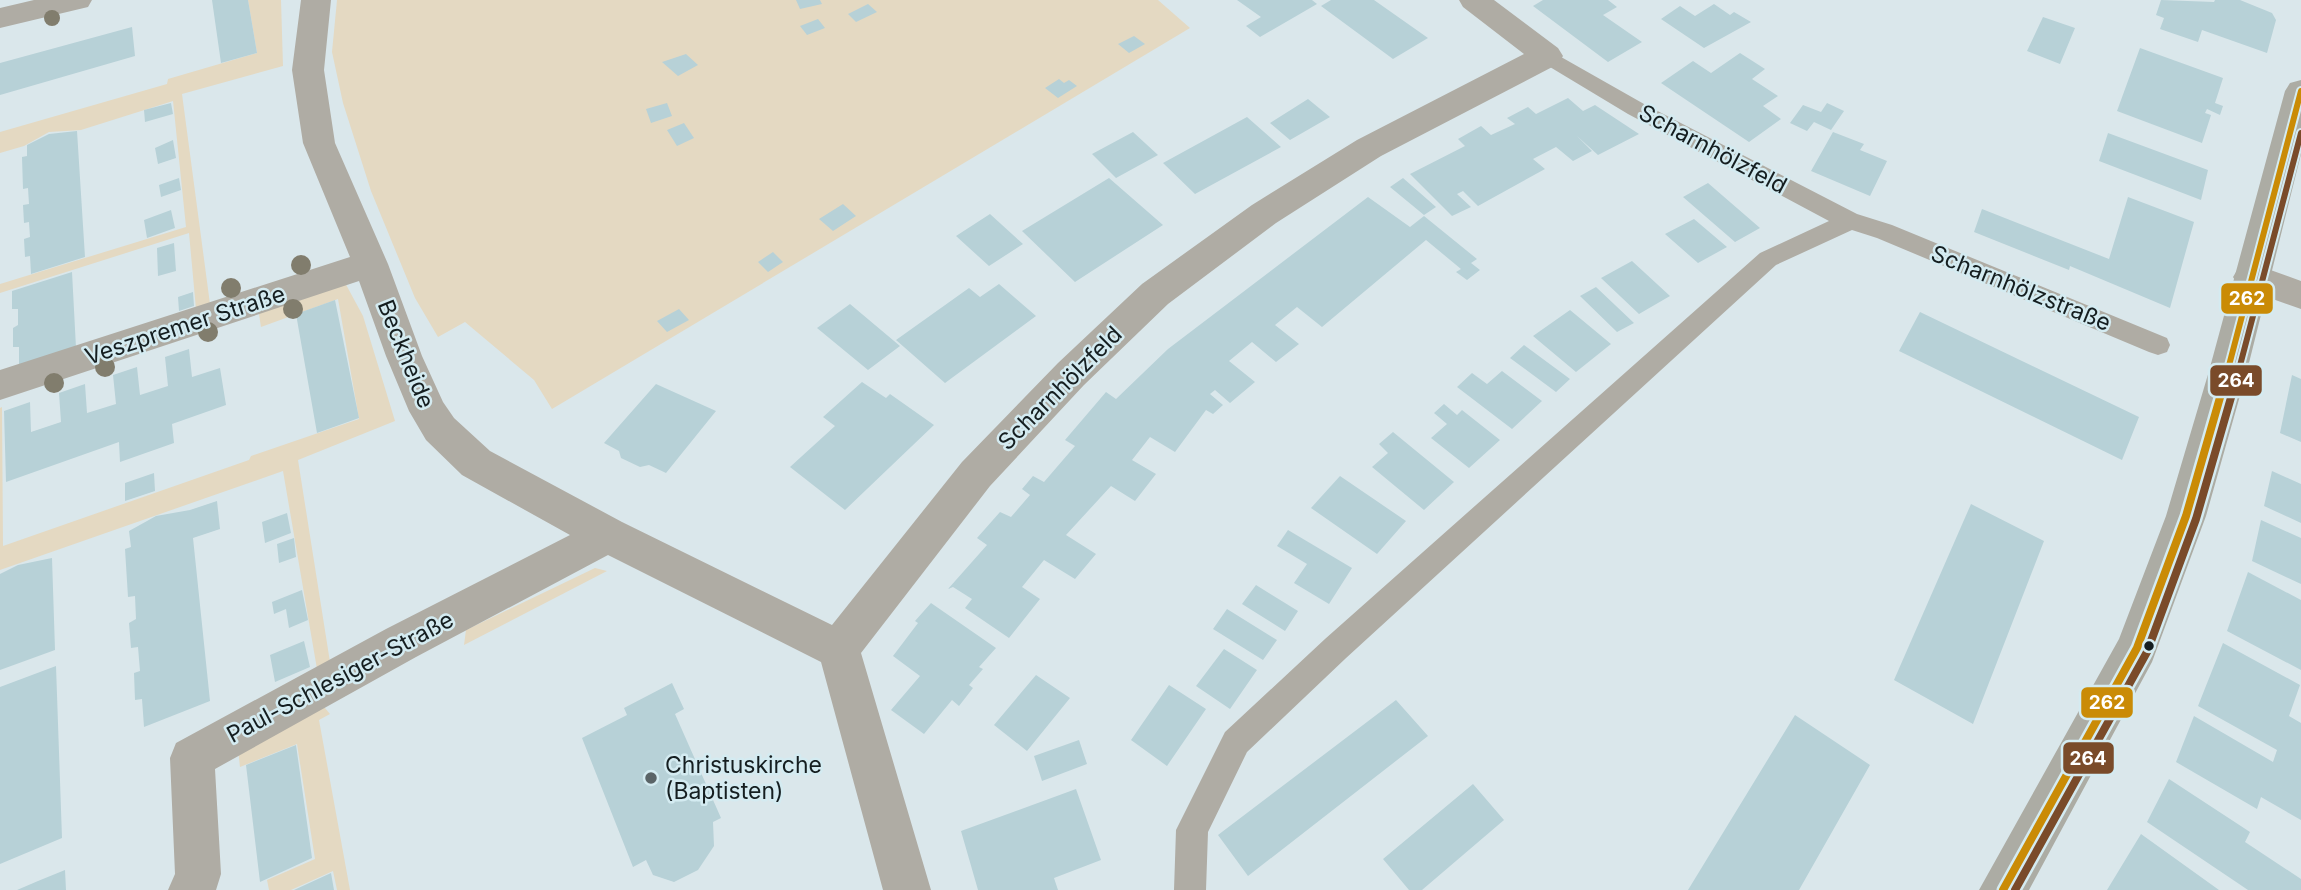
<svg xmlns="http://www.w3.org/2000/svg" width="2301" height="890" font-family="Inter,sans-serif">
	<style>
		.green { fill: #e4d9c2 }
		.building { fill: #b7d1d7 }
		.lines { fill: none; stroke-linecap: round; stroke-linejoin: round }
		.lane { fill: #afaca4; fill-rule: evenodd }
		.street { fill: #afaca4; fill-rule: evenodd }
		.secondary { fill: #acaca4; fill-rule: evenodd }
		.bus-1-far1-casing { stroke: #d4ebf1; stroke-width: 10 }
		.bus-1-casing { stroke: #d4ebf1; stroke-width: 13 }
		.bus-2-far1-casing { stroke: #d4ebf1; stroke-width: 10 }
		.bus-2-casing { stroke: #d4ebf1; stroke-width: 13 }
		.bus-1-far1 { stroke: #ca8b06; stroke-width: 6 }
		.bus-1 { stroke: #ca8b06; stroke-width: 8 }
		.bus-2-far1 { stroke: #7a4b2a; stroke-width: 6 }
		.bus-2 { stroke: #7a4b2a; stroke-width: 8 }
		.tree { fill: #817d6d }
		.bus-dot { fill: #151e20; stroke: #d4ebf1; stroke-width: 2.5 }
		.poi-dot { fill: #5a6467; stroke: #d4ebf1; stroke-width: 2.5 }
		.labels { text-anchor: middle; dominant-baseline: central; stroke-width: 5; stroke-linejoin: round; paint-order: stroke }
		.street-label { font-size: 23px; fill: #151e20; stroke: #d4ebf1 }
		.poi-label { font-size: 23px; fill: #151e20; stroke: #d4ebf1; text-anchor: start }
		.line-badge { stroke: #d4ebf1; stroke-width: 2.5 }
		.badge-label { font-size: 19px; text-anchor: middle; font-weight: bold; fill: #fff }
	</style>
	<rect width="100%" height="100%" fill="#dae7eb"/>
	<path class="green" d="M248 0H281L283 66 182 94 210 304 196 309 189 233 0 293V284L186 227 173 101 81 130 49 132 24 146 0 153V132L167 84 168 79 257 53Z
		M337 0H1158L1190 28 552 409 534 380 465 322 438 337 415 298 371 191 343 103 332 52Z
		M343 279 363 316 395 421 298 460 330 662 317 669 283 471 0 570V408L2 407 3 546 249 460 251 456 359 419 338 299 261 327 258 308Z
		M595 568 607 571 464 645 466 630Z
		M320 702 330 714 319 720 350 890H337L333 871 291 890H269L267 880 315 859 297 744 240 767 238 749Z"/>
	<path class="building" d="M212 0H248L257 53 221 63Z
		M796 0H820L822 4 800 9Z
		M1237 0H1312L1317 4 1260 37 1246 26 1261 17Z
		M1331 0H1374L1428 38 1393 59 1321 6Z
		M1543 0H1608L1617 7 1603 15 1642 42 1608 62 1533 6Z
		M2161 0 2214 2 2215 0H2240L2272 13 2276 20 2267 53 2202 30 2198 42 2160 29 2164 18 2156 15Z
		M868 4 877 12 856 22 848 14Z
		M1714 4 1730 15 1734 12 1751 22 1704 48 1661 19 1680 6 1695 16Z
		M2043 17 2075 28 2060 64 2027 51Z
		M818 19 825 28 807 35 800 26Z
		M132 27 135 56 0 95V63Z
		M1134 36 1145 44 1129 53 1118 44Z
		M2140 48 2223 78 2215 103 2223 106 2220 115 2207 109 2205 113 2211 115 2202 143 2117 111Z
		M1740 53 1765 69 1752 79 1778 96 1763 106 1781 119 1749 142 1661 83 1693 61 1711 73Z
		M686 54 698 65 678 76 662 62Z
		M1059 79 1064 83 1069 80 1077 86 1058 98 1045 88Z
		M1568 98 1583 111 1595 105 1639 134 1598 155 1577 136 1592 151 1573 161 1556 147 1533 159 1545 169 1478 206 1463 191 1457 194 1471 207 1452 216 1410 174 1465 146 1458 139 1481 126 1491 135 1515 124 1507 118 1528 107 1536 114Z
		M1308 99 1330 117 1290 140 1270 123Z
		M171 103 173 114 145 122 144 110Z
		M667 103 672 116 651 123 646 109Z
		M1827 103 1844 111 1831 130 1814 122 1807 131 1790 123 1803 105 1821 112Z
		M1247 117 1281 147 1195 194 1163 163Z
		M684 123 694 138 677 146 667 130Z
		M77 131 85 257 31 274 30 256 25 257 24 239 30 237 29 222 24 223 23 205 29 204 28 188 23 189 22 157 27 156V145L49 134Z
		M1133 132 1158 155 1116 178 1092 154Z
		M1833 132 1864 144 1860 150 1887 161 1870 196 1811 171Z
		M2108 133 2208 170 2201 200 2099 161Z
		M173 140 176 158 158 164 155 148Z
		M179 178 181 190 161 197 159 185Z
		M1109 178 1163 225 1075 282 1022 231Z
		M1403 178 1436 207 1424 215 1390 187Z
		M1708 183 1760 228 1735 242 1683 197Z
		M1368 197 1410 227 1424 216 1477 259 1471 263 1480 270 1467 280 1456 272 1461 269 1426 240 1322 327 1297 307 1275 325 1299 344 1276 362 1252 342 1229 361 1255 382 1230 403 1215 390 1210 394 1223 405 1213 414 1206 410 1175 452 1150 437 1132 460 1156 474 1135 501 1111 486 1066 535 1096 554 1075 579 1044 560 1022 587 1040 599 1009 638 965 608 972 599 953 587 948 589 987 545 977 538 1000 512 1011 517 1030 495 1022 489 1033 476 1044 482 1075 446 1065 440 1106 392 1116 399 1168 349Z
		M2128 197 2194 222 2170 308 2070 266 2069 270 1974 232 1982 209 2109 259Z
		M843 204 856 216 833 231 819 219Z
		M171 210 175 228 147 238 144 220Z
		M990 214 1023 244 989 266 956 236Z
		M1694 219 1727 247 1698 263 1665 234Z
		M174 243 176 271 158 276 157 248Z
		M773 252 783 262 768 272 758 262Z
		M1632 261 1670 296 1639 314 1601 278Z
		M72 272 76 348 19 366V347H13V328L18 325V309H12V291Z
		M999 284 1036 316 945 383 896 340 969 288 980 297Z
		M1596 287 1634 323 1617 332 1580 296Z
		M193 292 194 306 179 311 178 297Z
		M335 300 359 418 317 433 296 314Z
		M850 304 900 346 868 370 817 328Z
		M679 309 689 320 667 332 657 321Z
		M1570 310 1611 344 1576 372 1533 336Z
		M1920 312 2139 417 2122 460 1899 351Z
		M1524 345 1570 379 1556 392 1510 358Z
		M189 349 192 377 220 368 226 405 172 424 174 443 120 462 119 442 6 482 4 411 30 402 31 432 61 422 59 393 85 384 87 413 116 404 113 375 137 367 140 395 168 386 165 357Z
		M1502 371 1542 401 1512 429 1457 387 1472 373 1487 384Z
		M2292 375 2301 379V442L2280 433Z
		M862 382 886 398 890 394 934 425 845 510 790 467 835 426 823 417Z
		M656 384 716 411 666 473 649 465 640 467 621 458 619 451 604 443Z
		M1444 404 1457 415 1462 410 1500 440 1469 468 1431 438 1447 424 1434 413Z
		M1393 432 1454 482 1424 510 1372 467 1388 453 1379 444Z
		M2272 471 2301 484V523L2264 506Z
		M154 473 155 491 125 501V483Z
		M1340 476 1406 521 1377 554 1311 508Z
		M217 501 220 529 193 538 210 701 144 727 142 699 135 700 134 673 140 671 138 647 131 648 129 623 136 619 135 596 128 597 125 549 131 547 129 531 156 516 190 510Z
		M1971 504 2044 541 1973 724 1894 680Z
		M287 513 291 533 265 543 262 522Z
		M2261 520 2301 538V584L2252 561Z
		M1288 530 1352 568 1329 604 1294 583 1307 564 1277 546Z
		M294 538 296 557 279 563 277 544Z
		M52 558 55 650 0 670V574L18 565Z
		M2248 572 2301 600V670L2227 631Z
		M1256 585 1298 611 1285 631 1242 604Z
		M302 590 308 620 289 628 286 609 274 614 272 602Z
		M931 603 996 648 979 667 983 669 969 685 973 688 959 706 952 700 924 734 891 710 920 676 893 656 918 623 915 621Z
		M1227 609 1277 640 1263 660 1213 629Z
		M304 641 310 667 275 682 270 655Z
		M2223 643 2300 685 2289 716 2301 723V820L2261 797 2257 809 2176 762 2194 716 2273 762 2277 750 2198 706Z
		M1224 649 1257 670 1230 709 1196 686Z
		M56 666 62 838 0 864V687Z
		M1036 675 1070 698 1027 751 994 725Z
		M672 683 684 709 675 714 721 818 713 822 714 846 698 870 674 882 653 875 646 860 633 867 582 738 627 715 624 708Z
		M1169 685 1206 709 1167 766 1131 740Z
		M1396 700 1428 736 1248 876 1218 835Z
		M1795 715 1870 765 1799 890H1688Z
		M1079 740 1087 764 1042 781 1034 756Z
		M296 745 312 858 260 882 246 765Z
		M2169 779 2250 832 2245 842 2301 879V890H2248L2147 822Z
		M1473 784 1504 820 1422 890H1409L1383 859Z
		M1076 789 1101 860 1054 878 1058 890H978L961 831Z
		M2141 834 2219 890H2107Z
		M65 870 66 890H17L38 881Z
		M331 873 334 890H294Z"/>
	<g class="lines">
		<path class="lane" d="M1547 49 1644 104 1857 214 1892 225 2167 338 2170 345 2167 352 2158 355 2149 352 1877 238 1852 230 1776 265 1345 659 1247 752 1208 832 1206 890H1174L1176 830 1225 732 1325 639 1760 253 1829 221 1628 114 1540 61 1536 56 1540 51Z"/>
		<path class="street" d="M34 0H92L88 7 0 28V8Z
			M301 0H331L324 70 335 143 388 264 422 356 443 402 454 418 490 451 622 522 832 625 962 462 1058 363 1142 284 1252 205 1357 140 1524 54 1463 7 1459 0H1494L1558 48 1563 56 1558 64 1381 156 1276 223 1168 304 1084 385 990 486 861 653 931 890H883L821 662 608 555 416 657 215 769 221 874 216 890H168L175 874 170 758 176 743 386 629 570 535 462 475 426 440 409 411 386 356 359 281 0 400V370L350 257 303 143 292 70Z
			M2251 263 2301 281V309L2239 287 2233 277 2239 267Z"/>
		<path class="secondary" d="M2301 80V154L2247 371 2206 516 2152 662 2029 890H1979L2119 639 2166 516 2209 371 2285 91 2290 83Z"/>
		<defs>
			<path id="bus-1-far1" d="M2221 396 2301 91"/>
			<path id="bus-1" d="M2003 890 2137 648 2186 516 2221 394"/>
			<path id="bus-2-far1" d="M2232 396 2301 133"/>
			<path id="bus-2" d="M2015 890 2147 652 2196 519 2232 394"/>
		</defs>
		<use href="#bus-1-far1" class="bus-1-far1-casing"/>
		<use href="#bus-1" class="bus-1-casing"/>
		<use href="#bus-2-far1" class="bus-2-far1-casing"/>
		<use href="#bus-2" class="bus-2-casing"/>
		<use href="#bus-1-far1" class="bus-1-far1"/>
		<use href="#bus-1" class="bus-1"/>
		<use href="#bus-2-far1" class="bus-2-far1"/>
		<use href="#bus-2" class="bus-2"/>
	</g>
	<g class="tree">
		<circle cx="52" cy="18" r="8"/>
		<circle cx="301" cy="265" r="10"/>
		<circle cx="231" cy="288" r="10"/>
		<circle cx="293" cy="309" r="10"/>
		<circle cx="208" cy="332" r="10"/>
		<circle cx="105" cy="367" r="10"/>
		<circle cx="54" cy="383" r="10"/>
	</g>
	<circle class="bus-dot" cx="2149" cy="646" r="6"/>
	<circle class="poi-dot" cx="651" cy="778" r="7"/>
	<g class="labels">
		<g class="street-label">
			<text transform="translate(1713 149) rotate(28)">Scharnhölzfeld</text>
			<text transform="translate(2021 288) rotate(22)">Scharnhölzstraße</text>
			<text transform="translate(185 325) rotate(-18)">Veszpremer Straße</text>
			<text transform="translate(406 354) rotate(68)">Beckheide</text>
			<text transform="translate(1060 388) rotate(-45)">Scharnhölzfeld</text>
			<text transform="translate(340 677) rotate(-28)">Paul-Schlesiger-Straße</text>
		</g>
		<g class="poi-label">
			<text x="665" y="765">Christuskirche<tspan x="665" dy="26">(Baptisten)</tspan></text>
		</g>
	</g>
	<g class="line-badge">
		<rect x="2220" y="282" width="54" height="33" rx="7" fill="#ca8b06"/>
		<rect x="2209" y="364" width="54" height="33" rx="7" fill="#7a4b2a"/>
		<rect x="2080" y="686" width="54" height="33" rx="7" fill="#ca8b06"/>
		<rect x="2062" y="741" width="53" height="34" rx="7" fill="#7a4b2a"/>
	</g>
	<g class="badge-label">
		<text x="2247" y="305">262</text>
		<text x="2236" y="387">264</text>
		<text x="2107" y="709">262</text>
		<text x="2088" y="765">264</text>
	</g>
</svg>
